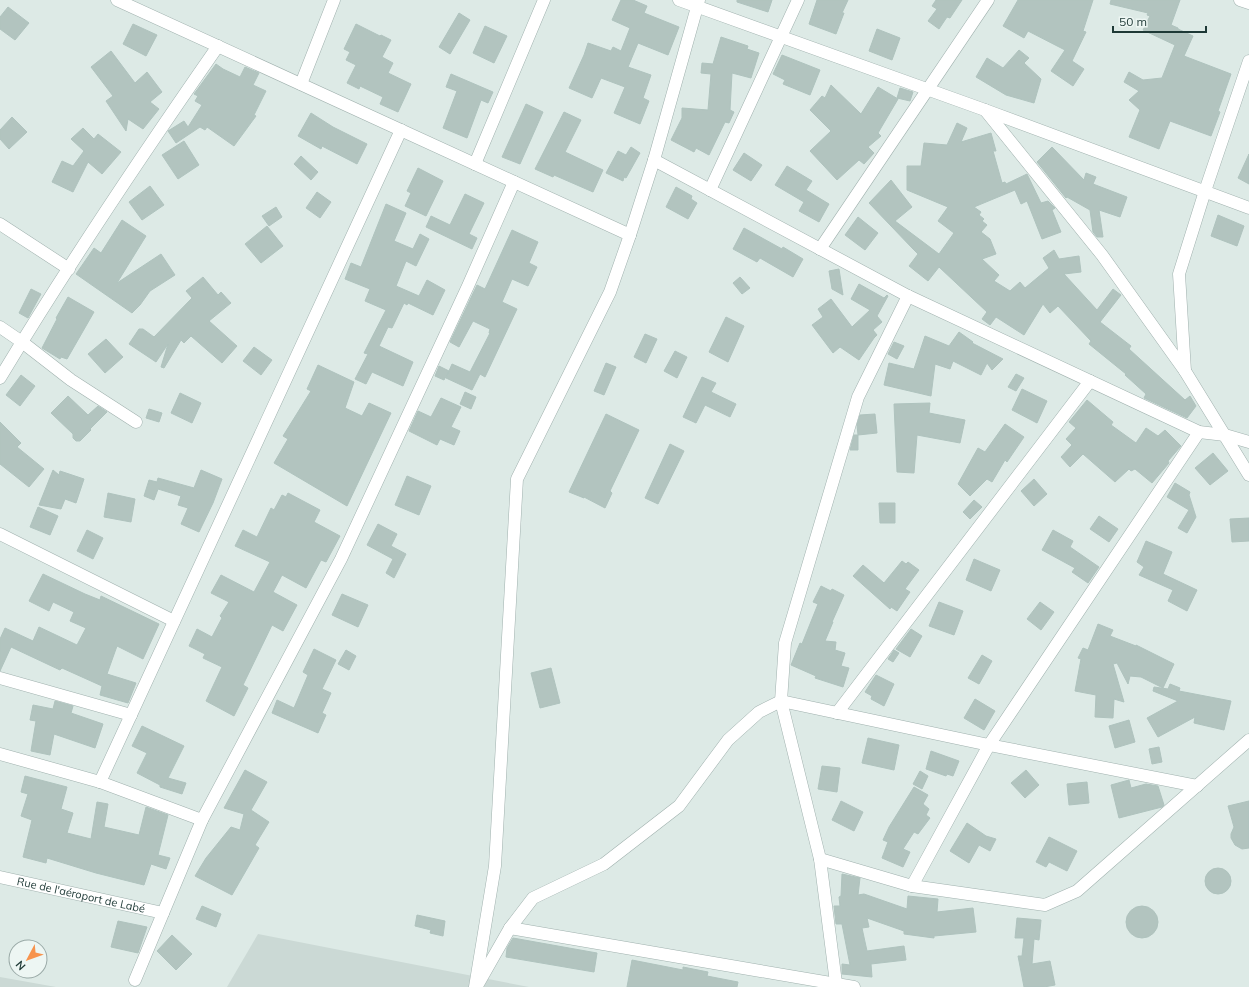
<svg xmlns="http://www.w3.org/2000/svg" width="1249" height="987" font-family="Mulish,sans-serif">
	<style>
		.built { fill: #cbd9d5 }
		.building { fill: #b2c4bf; stroke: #afc3be }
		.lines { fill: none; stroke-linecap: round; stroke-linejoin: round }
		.street-casing { stroke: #a0b1ae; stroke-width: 13 }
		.street { stroke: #fff; stroke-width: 12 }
		.labels { text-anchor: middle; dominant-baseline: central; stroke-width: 3; stroke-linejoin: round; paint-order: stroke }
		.street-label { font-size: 11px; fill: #1e3936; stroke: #edf6f3 }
	</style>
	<rect width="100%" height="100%" fill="#ddeae6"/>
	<path class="built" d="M258 934 529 987H227Z
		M0 977 56 987H0Z"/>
	<path class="building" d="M621 0H633L647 6 644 13 679 27 668 55 638 43 628 67 651 75 643 98 649 101 640 124 614 113 625 87 601 78 592 98 569 88 584 55 588 43 611 51 613 47 621 51 630 28 612 20Z
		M737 0H772L768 12 737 2Z
		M817 0H848L842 13H844L836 34 809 24Z
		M936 0H962L950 18 947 17 939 29 928 21 937 9 932 6Z
		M1018 0H1093L1083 31 1086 32 1072 61 1084 69 1073 86 1051 71 1065 50 1028 31 1024 38 1003 26Z
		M1111 0H1180L1171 25 1178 28V29L1193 36 1184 56 1231 74 1218 111 1220 112 1211 136 1170 121 1159 149 1129 137 1140 110 1129 100 1139 91 1124 82 1129 72 1143 80 1162 78 1175 45 1143 30 1150 16 1147 15 1148 13 1110 4Z
		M8 7 29 23 15 40 0 29V17Z
		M459 13 470 20 450 54 439 47Z
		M133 24 157 35 146 56 123 44Z
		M356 24 380 36 381 35 391 40 382 57 393 63 388 73 411 84 398 112 380 104 383 97 360 86 359 89 347 83 356 65 346 60 350 52 344 49Z
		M485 26 507 36 494 63 473 53Z
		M877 29 900 38 892 60 869 51Z
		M721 37 748 46 747 49 759 53 751 78 732 73 730 110 734 112 729 123 725 122 709 155 696 148 694 152 671 140 682 118V108L708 110 711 74 701 73 702 63 713 64Z
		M1019 50 1029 58 1024 63 1041 79 1034 103 1006 95 976 77 987 58 1003 68Z
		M111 51 135 83 147 72 162 92 150 102 159 109 143 129 128 119 126 131 106 101 113 96 91 67Z
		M782 55 820 70 810 95 783 84 785 80 773 74Z
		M216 64 223 69 240 77 245 67 259 73 253 85 266 91 254 115 256 116 234 146 207 127 205 130 200 127 176 143 168 131 184 121 188 127 202 105 195 101 198 96 194 94Z
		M451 74 493 92 488 103 481 100 467 138 443 128 457 91 446 87Z
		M831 85 861 114 878 87 898 99 878 133 881 136 868 147 874 153 864 164 859 160 837 180 810 151 831 131 810 110 822 96 825 98Z
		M900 88 913 92 910 101 897 98Z
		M526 104 543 112 520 164 502 157Z
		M564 112 581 120 565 152 603 170 593 192 554 175 553 177 535 169Z
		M311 113 333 127 367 144 357 164 322 146 321 149 298 136Z
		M12 117 27 132 9 149 0 139V130Z
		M957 123 967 128 961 142 991 133 996 151H993L1002 183 1005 182 1006 184 1027 174 1041 203 1048 201 1055 208 1052 210 1061 232 1042 239 1027 201 1021 204 1015 190 974 207 981 212 979 215 984 219 982 221 987 225 981 232 990 239 996 254 982 259 999 275 994 281 1010 291 1020 282 1025 288 1049 268 1043 258 1054 250 1059 259 1079 256 1081 272 1064 274 1097 310 1113 289 1121 295 1100 322 1131 346 1129 349 1185 400 1190 396 1196 406 1187 418 1144 398 1146 394 1125 375 1126 374 1089 344 1091 341 1058 306 1050 313 1043 304 1024 335 996 317 990 325 982 319 987 312 939 267 928 281 909 266 918 254 913 249 869 203 891 180 912 207 895 221 939 254 954 233 938 221 948 207 907 190V166H921L924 143 947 145Z
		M83 128 94 139 98 134 121 152 102 174 88 162 73 192 52 182 62 161 73 166 84 151 71 139Z
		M184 141 199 165 178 179 162 155Z
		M631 147 640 153 626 178 624 177 623 181 606 173 618 151 626 155Z
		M1052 147 1084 180 1086 173 1096 177 1093 184 1127 197 1120 217 1099 210 1103 237H1097L1093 232 1090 210 1067 197 1066 198 1037 162Z
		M744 153 762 165 751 181 733 170Z
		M1249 154V184L1238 178Z
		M301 156 318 172 311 180 294 164Z
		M787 166 812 181 806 190 829 204 819 222 799 211 804 202 775 185Z
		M418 168 443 181 426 216 405 206 411 193 407 191Z
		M150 186 164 205 142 220 129 202Z
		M676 187 692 196 691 199 697 203 688 219 666 207Z
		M317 192 331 202 320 218 306 208Z
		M465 194 484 203 469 234 477 238 472 249 426 227 431 216 450 225Z
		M386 204 406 213 394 241 413 249 420 234 429 239 416 266 406 261 396 286 419 296 427 280 445 290 433 315 408 303 407 305 404 303 392 328 388 327 379 346 413 362 403 386 372 372 366 384 355 379 368 354 364 353 386 310 365 301 370 289 345 279 351 263 361 267Z
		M276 207 282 217 269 226 262 216Z
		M1218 215 1244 226 1237 246 1211 236Z
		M858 217 878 233 865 250 845 235Z
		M122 220 146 236 117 283 161 254 175 275 150 291 140 305 132 313 76 274 94 248 101 253Z
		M267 226 283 246 261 263 245 244Z
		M744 228 782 249 783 247 803 259 793 277 760 258 757 262 733 249Z
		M512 230 538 242 529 263 537 267 528 286 512 279 502 302 517 309 485 377 480 374 472 390 446 378 452 364 470 372 490 333H489L490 329 473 321 459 347 450 342 477 285 485 289Z
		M839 269 843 295 832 289 829 271Z
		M203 277 218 295 221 292 231 303 209 321 237 346 222 363 191 336 184 343 181 340 164 368 161 367 168 344 156 362 129 344 139 329H143L154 337 192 298 186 291Z
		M740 277 750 288 742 294 733 283Z
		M859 284 884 298 887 295 888 296 877 316 882 322 873 330 877 335 874 338 859 360 840 347 833 353 812 325 823 317 818 309 831 299 852 327 870 310 851 299Z
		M31 289 41 294 28 318 19 313Z
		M68 297 94 312 67 359 61 357 60 359 42 348 57 319 56 318Z
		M726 317 744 326 728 362 709 352Z
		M959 332 973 342 972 343 1003 359 992 370 987 363 981 375 953 361 950 369 935 364 931 396 884 385 889 363 914 369 925 336 949 346Z
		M645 334 657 339 646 363 634 357Z
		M106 339 123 357 105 373 88 354Z
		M894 342 904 346 897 359 888 354Z
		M254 347 272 360 261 375 243 361Z
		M675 351 687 357 677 378 664 371Z
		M606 363 616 367 604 395 594 391Z
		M318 365 354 382 345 408 362 416 369 403 391 413 347 506 274 463 288 439 283 436 311 391 307 389Z
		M439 366 449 371 444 380 435 376Z
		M1016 374 1024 378 1016 391 1008 387Z
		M21 375 35 386 20 406 6 395Z
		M702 377 716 383 711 392 736 404 730 417 705 405 696 423 683 417Z
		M1022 389 1047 401 1037 423 1012 410Z
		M465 392 476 397 471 409 460 404Z
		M180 393 201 403 192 423 171 413Z
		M68 396 88 415 98 406 107 412 90 429 91 430 80 441H76L73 438V434L51 413Z
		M441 398 461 407 451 427 460 431 454 445 440 439 437 445 409 431 418 411 431 417Z
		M1087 400 1113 422 1111 425 1136 443 1146 428 1158 436 1165 430 1181 446 1168 461 1169 463 1152 483 1135 469 1131 471 1129 469 1115 482 1083 454 1070 467 1061 457 1072 445 1066 439 1076 428 1069 422Z
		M930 403 929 413 965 420 960 443 917 435 914 473 897 472 894 404Z
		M149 409 162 413 159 422 146 418Z
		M606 414 639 430 610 491 612 493 605 508 584 497V498L569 492Z
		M875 414 877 433 858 435 857 425 860 415Z
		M0 422 21 443 17 447 44 469 29 487 0 464Z
		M1005 424 1024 437 1007 462 1005 460 992 482 987 479 970 496 958 484 978 448 985 452Z
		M854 435H858V450H850Z
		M670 444 684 451 658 504 645 498Z
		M1213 453 1228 471 1210 485 1195 468Z
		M53 470 59 475 60 471 84 479 76 503 65 499 61 509 39 505Z
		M201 470 222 479 213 503 199 532 181 524 188 508 178 505 181 496 158 489 154 500 144 496 149 480 157 482 158 478 194 488Z
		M407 476 431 486 419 515 395 505Z
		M1034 479 1047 494 1034 506 1021 491Z
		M1175 483 1190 492 1189 495 1196 517 1187 533 1178 528 1189 510 1167 497Z
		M108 493 135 499 131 522 104 517Z
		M288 493 320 510 314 522 340 536 326 562 321 560 306 588 282 575 273 592 297 605 283 631 272 625 243 685 248 688 234 716 206 701 222 667 203 658 205 654 189 646 197 629 212 637 222 618 220 616 229 602 211 593 221 575 254 592 270 562 235 546 243 530 257 537 271 508 274 510 282 495 286 497Z
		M974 500 982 507 970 519 963 512Z
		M879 503H895V523H880Z
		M38 507 58 516 50 535 30 527Z
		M1099 516 1118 529 1109 542 1090 529Z
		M1249 518V541L1232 542 1230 519Z
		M378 524 397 534 391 546 406 554 394 578 386 573 393 559 367 545Z
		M87 530 103 538 93 559 77 551Z
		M1053 530 1073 541 1070 547 1099 567 1088 583 1072 572 1075 568 1042 550Z
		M1146 541 1172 552 1163 574 1197 590 1187 611 1168 601 1173 590 1139 575 1144 567 1137 562Z
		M974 559 1000 570 991 591 966 580Z
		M902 561 906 564 908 562 919 570 905 589 910 592 897 611 891 607 890 609 853 576 863 565 884 583Z
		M43 574 85 594 100 600 101 596 159 624 143 659 117 646 107 674 136 683 128 703 100 695 102 686 62 668 60 670 11 647 0 671V639L5 628 33 641 39 627 77 645 86 628 70 621 74 612 53 602 49 611 29 601Z
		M821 586 831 591 832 589 844 595 832 622H833L825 641 836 642 835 650 845 653 841 666 849 668 843 687 815 678 816 676 791 665 800 643 802 644 818 604 813 602Z
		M342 594 368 605 358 627 332 615Z
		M939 602 963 611 954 635 929 626Z
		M1040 602 1054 612 1041 630 1027 619Z
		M1098 624 1113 630 1110 636 1136 646V645L1174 664 1163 688 1141 677 1130 676 1128 684 1117 663 1113 664 1124 702 1114 699 1113 718 1095 717 1096 695 1075 691 1081 659 1078 658 1083 648 1088 650Z
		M911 629 922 636 910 657 896 649Z
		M314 649 336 660 322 689 331 693 322 713 326 715 318 733 272 713 277 700 294 708 308 675 303 672Z
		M346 650 356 656 349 670 338 664Z
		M894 650 899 653 893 662 888 659Z
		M982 655 992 661 979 684 968 678Z
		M551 668 560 703 540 708 531 673Z
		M876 675 894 684 884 706 871 699 872 696 865 692Z
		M1170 684 1180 688 1179 691 1231 701 1224 730 1194 723 1195 717 1158 737 1147 718 1178 701 1153 691 1154 687 1168 689Z
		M975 699 995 711 984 730 964 718Z
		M55 701 73 706 71 713 103 724 95 748 54 734 50 755 31 751 36 721 30 720 33 705 53 709Z
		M1129 720 1135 742 1115 748 1109 726Z
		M142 726 184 746 168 778 186 783 182 794 160 787V785L137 773 147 753 132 746Z
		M868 738 899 745 894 770 862 763Z
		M1159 747 1162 762 1152 764 1149 749Z
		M931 751 959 761 953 776 947 774 946 776 926 769Z
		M822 766 840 768 837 792 818 789Z
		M245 770 267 782 251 810 269 822 255 845 259 848 232 895 195 876 206 858 231 827 240 830 244 814 224 808Z
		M1026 770 1039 785 1025 798 1011 783Z
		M920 771 928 776 922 789 913 784Z
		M25 776 67 787 61 809 73 813 67 833 91 839 97 802 108 804 104 827 139 835 146 807 168 815 158 855 170 858 166 869 151 864 144 885 96 873 47 858 46 863 23 857 32 820 21 816 28 794 21 792Z
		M1129 780 1131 788 1146 784 1158 786 1164 805 1162 807 1119 818 1111 785Z
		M1087 782 1089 803 1069 805 1067 784Z
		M914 787 928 795 923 804 929 809 926 815 930 818 918 834 914 832 903 849 910 852 903 867 882 858 888 842 883 840 889 827Z
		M841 801 863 812 854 831 832 820Z
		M1249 801V848L1242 849 1235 845 1231 838V834L1234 827 1228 806Z
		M967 823 986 836 996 839 990 851 979 845 969 863 950 851Z
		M1049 837 1077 851 1067 871 1049 862 1046 867 1036 862Z
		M1205 881a13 13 0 1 1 26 0a13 13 0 1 1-26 0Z
		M842 874 860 878 858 895 864 894 907 909 908 896 938 899 937 912 973 908 976 932 934 936V938L904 934V931L867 918 869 927 862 928 867 951 904 946 906 960 871 964 872 977 842 974V964L850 965 842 924H836L834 906H840L839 897 841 896Z
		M1126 922a16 16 0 1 1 32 0a16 16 0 1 1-32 0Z
		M202 906 221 914 216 927 196 919Z
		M417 915 445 921 443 936 430 933 431 930 415 926Z
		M1017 918 1041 920 1039 940 1034 939 1032 964 1050 961 1055 985 1044 987H1024L1018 956H1022L1024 938H1015Z
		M118 921 147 927 138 953 111 947Z
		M172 935 192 954 176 970 157 951Z
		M513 938 597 953 594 972 506 957 507 948Z
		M632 960 683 970V967L708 972 707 976 738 982 737 987H627Z"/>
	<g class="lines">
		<defs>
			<g id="street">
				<path d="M117 0 630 235"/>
				<path d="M679 0 985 110 1249 208"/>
				<path d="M1240 0 1249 3"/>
				<path d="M301 84 334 0"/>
				<path d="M985 110 1102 255 1185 371 1249 475"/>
				<path d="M654 160 908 296 1199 432 1225 435 1249 442"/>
				<path d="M475 164 544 0"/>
				<path d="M710 190 798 0"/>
				<path d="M0 224 69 269"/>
				<path d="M820 249 988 0"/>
				<path d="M0 327 22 342 71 380 136 422"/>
				<path d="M1185 371 1179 274 1205 191 1249 61"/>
				<path d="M0 378C68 265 142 155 218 46"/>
				<path d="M0 534 174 621"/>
				<path d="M0 678 131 715"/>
				<path d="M837 713 1090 381"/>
				<path d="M0 754 100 782 202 820"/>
				<path d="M100 782 401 130"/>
				<path d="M820 859 912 886 1045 905 1077 891 1249 740"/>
				<path id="s1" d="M0 877 163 913"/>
				<path d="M912 886 989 745 1199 432"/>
				<path d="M510 928 854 987"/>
				<path d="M135 980 202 820 341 559 468 286 514 182"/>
				<path d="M836 983 820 859 781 701 785 643 858 397 908 296"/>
				<path d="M478 984 510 928 533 898 604 864 679 806 728 740 759 712 781 701 989 745 1197 786"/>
				<path d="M475 987 495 866 517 479 610 292 630 235 654 160 699 0"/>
			</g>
		</defs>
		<use href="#street" class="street-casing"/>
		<use href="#street" class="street"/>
	</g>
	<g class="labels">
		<g class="street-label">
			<text stroke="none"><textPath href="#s1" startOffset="83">Rue de l'aéroport de Labé</textPath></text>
		</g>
	</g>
	<g transform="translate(28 959) rotate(229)"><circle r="19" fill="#edf6f3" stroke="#9aaaa7"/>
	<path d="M0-3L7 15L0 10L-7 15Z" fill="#f7934d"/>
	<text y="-6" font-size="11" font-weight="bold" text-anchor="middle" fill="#1e3936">N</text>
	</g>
	<path d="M1113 26v6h93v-6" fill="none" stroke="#1e3936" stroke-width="2"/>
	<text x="1119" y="26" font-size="12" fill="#1e3936" stroke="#edf6f3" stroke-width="3" paint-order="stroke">50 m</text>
</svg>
